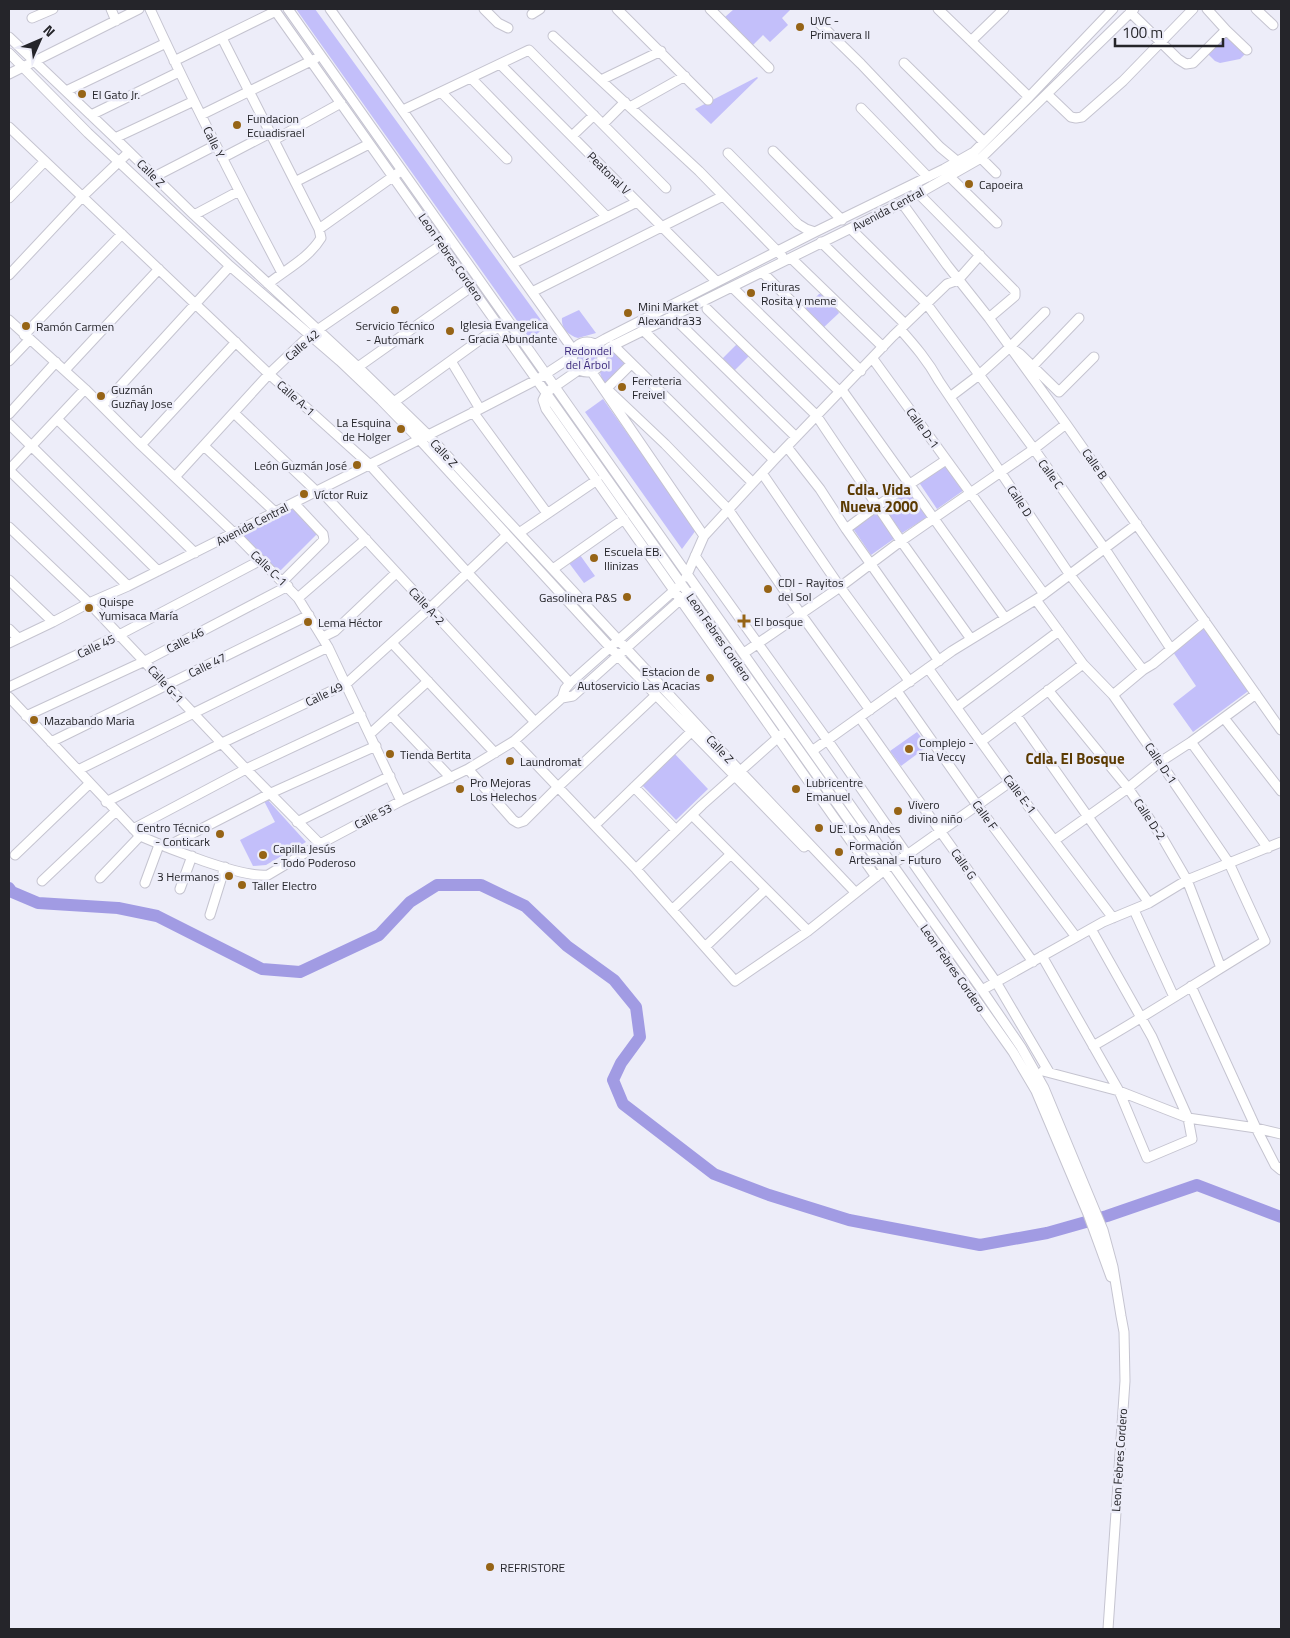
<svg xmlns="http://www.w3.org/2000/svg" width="1290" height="1638" font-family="'Titillium Web',sans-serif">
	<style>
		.green { fill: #c3bffa }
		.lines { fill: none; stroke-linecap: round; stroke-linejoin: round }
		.river { stroke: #a19be3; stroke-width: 12 }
		.minor-casing { stroke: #c5c4d0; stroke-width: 11 }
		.minor { stroke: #fff; stroke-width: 9 }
		.poi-dot { fill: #966416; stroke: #ededf9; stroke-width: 2 }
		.labels { text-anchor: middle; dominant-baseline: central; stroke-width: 5; stroke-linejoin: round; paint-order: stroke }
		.poi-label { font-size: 12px; fill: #25252a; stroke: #ededf9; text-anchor: start }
		.street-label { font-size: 12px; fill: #25252a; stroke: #ededf9 }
		.park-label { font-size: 12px; fill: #3c2a7d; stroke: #ededf9 }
		.quarter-label { font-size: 15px; font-weight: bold; fill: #5b3a01; stroke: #ededf9 }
	</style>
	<rect width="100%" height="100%" fill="#ededf9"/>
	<path class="green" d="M296 9H315L546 327 530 339Z
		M734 9H791L782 18 788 25 770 42 763 35 753 45 725 17Z
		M1226 33 1246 53 1240 59 1220 63 1215 61 1206 52Z
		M757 77 758 78 711 124 695 109Z
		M819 294H821L838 311 839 313 822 329 803 310Z
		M579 310 596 333 578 338C568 335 561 328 562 318Z
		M737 344 749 356 733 372 720 361Z
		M575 357a13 13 0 1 1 26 0a13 13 0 1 1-26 0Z
		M614 348 629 364 606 386 603 383 599 369 603 364 605 356Z
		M603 399 696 530 682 549 585 412Z
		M946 463 964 490 937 509 918 481Z
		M909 488 929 516 902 533 882 505Z
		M295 506 318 533 281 570 277 571 242 534 243 532Z
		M876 510 895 538 871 555 852 527Z
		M580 555 595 576 584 583 569 563Z
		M1206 626 1251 689 1193 732 1173 704 1196 686 1173 652Z
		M917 732 928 746 901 766 890 751Z
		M673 752 708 789 676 820 640 783Z
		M267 799 306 842 266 865 253 866 240 840 275 822 264 801Z"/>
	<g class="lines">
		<path class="river" d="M9 888 12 892 38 903 118 908 157 916 262 969 300 972 379 935 410 902 437 885H481L525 906 567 946 614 980 636 1007 640 1037 621 1063 613 1080 623 1104 714 1174 769 1195 849 1220 980 1245 1047 1233 1107 1216 1197 1185 1281 1217"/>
		<defs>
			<path id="minor" d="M111 9 116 21
				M150 9C191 98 236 186 282 273
				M274 9 1013 1052 1036 1091 1088 1214 1111 1277
				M288 9 892 864 982 990 1021 1047 1044 1088 1103 1230 1113 1267 1121 1316 1124 1332 1125 1381 1108 1629
				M330 9 574 351
				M484 9 498 23 508 28
				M617 9 708 100
				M710 9 769 68
				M938 9 1029 97
				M1256 9 1273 25
				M1130 12 1178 59 1186 64 1193 63 1226 30 1207 9
				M532 14 540 9
				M32 18 53 9
				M818 22 861 64 940 147 958 162
				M1226 30 1247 50
				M553 36 699 171 782 256
				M9 37 115 138 194 215 358 367 428 435 740 771 855 892
				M222 38 319 229
				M971 41 1004 9
				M9 53 88 133 230 266 340 361 381 400 419 439 618 656 804 847
				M174 61 276 11
				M904 63 984 142
				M500 64 717 282
				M9 74 139 9
				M471 78 607 217
				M601 80 661 51
				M66 91 166 43
				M441 92 507 159
				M1047 94 1071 117 1076 118 1082 117 1123 81 1193 9
				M630 107 685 76
				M861 108 928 177
				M403 110 529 50 666 188
				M91 115 179 72
				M201 115 315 59
				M603 124 625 102
				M9 127 269 374 369 464 467 572 570 683
				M572 136 594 115
				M115 138 194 101
				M274 140 341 103
				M773 151 842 220
				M728 153 798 224 806 229 815 232
				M222 158 270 133
				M981 158 996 173
				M949 176 997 223
				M154 177 216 145
				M295 182 369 144
				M916 191 1015 291V296L989 318
				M9 198 45 161
				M902 203 947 265 989 318 1066 424 1281 730
				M194 215 239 191
				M851 229 926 303 1034 449 1105 549 1171 649
				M821 242 905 324
				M791 258 883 347
				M512 264 637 202
				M762 272 861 371
				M9 275 83 196 129 152
				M268 284C285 270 309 258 321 238L319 229 398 173
				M732 287 840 392
				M532 292 723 196
				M707 309 816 415 901 541 971 639
				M672 316 796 437
				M9 320 85 389 141 445 234 533 298 598 328 647 401 801
				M900 329C915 346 928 361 939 381L1070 575 1143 670
				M643 330 774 460
				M24 335 122 234
				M572 357a15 15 0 1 1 30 0a15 15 0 1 1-30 0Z
				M596 344 605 339 815 232 944 169 974 152 1029 97 1113 9
				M613 345 752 482
				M1010 347 1045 312
				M602 353 610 347 902 203 981 158 1134 9
				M873 359 1044 594
				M9 361 30 339
				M451 361 480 409
				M631 364 608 387V390L665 444 728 509 800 613 870 710
				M358 367 471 287
				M1032 367 1079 318
				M580 369 547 392 543 400 546 409 876 877
				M65 370 159 269
				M591 371 704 536 686 577
				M842 390 1005 618
				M950 397 979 375 1010 347 1020 354 1059 392 1094 357
				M394 402 499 326
				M102 406 230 266
				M473 412 547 513
				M234 413 316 491
				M9 414 56 362
				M57 419 195 553
				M9 424 158 571
				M141 445 236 342
				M204 446 275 512
				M787 447 820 489 846 529 939 661
				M9 470 128 586
				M9 470 85 389
				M762 473 840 587 910 682
				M175 477 269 374 310 335 447 241
				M320 490 535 722
				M9 527 89 603 246 769 320 844
				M846 529 877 506 946 460
				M519 533 597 480
				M704 536 774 460 893 336 947 284 958 280 980 255
				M695 556 828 741 996 982 1049 1072
				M553 569 624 519
				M9 580 53 622
				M283 581 324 540 323 534 294 503
				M298 598 366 539
				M1036 600 1083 664 1113 695 1160 762 1229 863 1265 941C1207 976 1151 1013 1093 1046
				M9 629 18 638
				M323 637 335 631 396 573
				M9 643 53 622 89 603 128 586 480 409 538 379 573 356
				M392 643 495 753
				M744 653 840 587 901 541 1034 449 1066 424
				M928 668 1010 782 1113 918
				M9 687 119 635 261 560
				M1048 690 1128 788 1162 837 1187 880 1221 968
				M897 691 977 805 1076 937
				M1113 695 1143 670 1153 664 1205 621
				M9 697 140 836C167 848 241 878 268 875L320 844 401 801 468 769 514 741 562 698 573 696 681 599 692 592
				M562 698 565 689 570 683 678 587
				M957 707 1059 631
				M391 715 451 778
				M1016 715 1149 903
				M26 716 145 661 288 586
				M860 718 1033 962
				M1224 718 1281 791
				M370 734 428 681
				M514 741 636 869 735 981 808 931 892 864 907 855 1010 782
				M982 741 1083 664
				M51 742 309 615
				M1191 742 1268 848
				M812 751 952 651 1040 597 1137 524
				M468 769 513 820 518 823 524 821 558 787 656 695
				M78 770 328 647
				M634 787 676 830
				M106 802 222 743 346 684 429 609 507 535
				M692 815 808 931
				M297 822 390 776
				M595 825 691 732
				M133 829 246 769 361 715
				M1055 840 1128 788 1160 762 1191 742 1256 694
				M166 847 271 793 376 746
				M15 855 89 784
				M636 869 702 805 782 734
				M100 878 140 836
				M42 881 116 811
				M145 883 159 845
				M180 889 192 856
				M672 910 731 854
				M1134 910 1174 997
				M210 915 225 867
				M705 947 766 889
				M1042 956 1119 1091 1147 1158 1192 1139 1188 1118 1152 1037 1091 929
				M1191 986 1256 1128 1275 1165 1281 1170
				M982 990 1103 922 1149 903 1187 880 1281 842
				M1043 1071 1119 1091 1188 1118 1256 1128 1281 1134"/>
		</defs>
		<use href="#minor" class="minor-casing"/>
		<use href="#minor" class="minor"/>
	</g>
	<g class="poi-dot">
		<circle cx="800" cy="27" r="5"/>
		<circle cx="82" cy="94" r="5"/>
		<circle cx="237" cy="125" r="5"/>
		<circle cx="969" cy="184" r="5"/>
		<circle cx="751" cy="293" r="5"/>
		<circle cx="395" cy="310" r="5"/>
		<circle cx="628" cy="313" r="5"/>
		<circle cx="26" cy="326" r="5"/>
		<circle cx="450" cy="331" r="5"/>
		<circle cx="622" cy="387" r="5"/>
		<circle cx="101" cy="396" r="5"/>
		<circle cx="401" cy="429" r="5"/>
		<circle cx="357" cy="465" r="5"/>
		<circle cx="304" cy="494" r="5"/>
		<circle cx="594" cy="558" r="5"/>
		<circle cx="768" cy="589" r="5"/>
		<circle cx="627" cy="597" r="5"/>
		<circle cx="89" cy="608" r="5"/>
		<path d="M741.5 613.5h5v5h5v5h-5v5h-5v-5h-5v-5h5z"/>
		<circle cx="308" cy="622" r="5"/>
		<circle cx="710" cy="678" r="5"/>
		<circle cx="34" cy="720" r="5"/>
		<circle cx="909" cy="749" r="5"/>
		<circle cx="390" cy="754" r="5"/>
		<circle cx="510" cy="761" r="5"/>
		<circle cx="460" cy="789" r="5"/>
		<circle cx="796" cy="789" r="5"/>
		<circle cx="898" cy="811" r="5"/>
		<circle cx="819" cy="828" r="5"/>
		<circle cx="220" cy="834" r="5"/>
		<circle cx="839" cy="852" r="5"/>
		<circle cx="263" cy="855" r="5"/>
		<circle cx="229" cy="876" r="5"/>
		<circle cx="242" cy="885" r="5"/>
		<circle cx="490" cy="1567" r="5"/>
	</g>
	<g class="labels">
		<g class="poi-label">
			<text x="810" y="20">UVC -<tspan x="810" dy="14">Primavera II</tspan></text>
			<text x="92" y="94">El Gato Jr.</text>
			<text x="247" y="118">Fundacion<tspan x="247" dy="14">Ecuadisrael</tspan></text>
			<text x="979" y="184">Capoeira</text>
			<text x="761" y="286">Frituras<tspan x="761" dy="14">Rosita y meme</tspan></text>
			<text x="638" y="306">Mini Market<tspan x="638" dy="14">Alexandra33</tspan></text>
			<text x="460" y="324">Iglesia Evangelica<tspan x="460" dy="14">- Gracia Abundante</tspan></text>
			<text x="395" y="325" text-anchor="middle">Servicio Técnico<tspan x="395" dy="14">- Automark</tspan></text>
			<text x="36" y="326">Ramón Carmen</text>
			<text x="632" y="380">Ferreteria<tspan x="632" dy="14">Freivel</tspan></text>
			<text x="111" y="389">Guzmán<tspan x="111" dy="14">Guzñay Jose</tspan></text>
			<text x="391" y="422" text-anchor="end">La Esquina<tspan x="391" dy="14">de Holger</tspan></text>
			<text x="347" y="465" text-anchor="end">León Guzmán José</text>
			<text x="314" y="494">Víctor Ruiz</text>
			<text x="604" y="551">Escuela EB.<tspan x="604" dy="14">Ilinizas</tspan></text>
			<text x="778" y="582">CDI - Rayitos<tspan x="778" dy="14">del Sol</tspan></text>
			<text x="617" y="597" text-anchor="end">Gasolinera P&amp;S</text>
			<text x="99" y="601">Quispe<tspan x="99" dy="14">Yumisaca María</tspan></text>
			<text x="754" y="621">El bosque</text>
			<text x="318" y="622">Lema Héctor</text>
			<text x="700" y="671" text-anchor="end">Estacion de<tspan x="700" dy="14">Autoservicio Las Acacias</tspan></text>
			<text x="44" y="720">Mazabando Maria</text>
			<text x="919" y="742">Complejo -<tspan x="919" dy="14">Tia Veccy</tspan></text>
			<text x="400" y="754">Tienda Bertita</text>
			<text x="520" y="761">Laundromat</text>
			<text x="470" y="782">Pro Mejoras<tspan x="470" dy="14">Los Helechos</tspan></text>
			<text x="806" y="782">Lubricentre<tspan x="806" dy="14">Emanuel</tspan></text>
			<text x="908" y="804">Vivero<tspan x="908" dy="14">divino niño</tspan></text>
			<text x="210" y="827" text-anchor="end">Centro Técnico<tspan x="210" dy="14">- Conticark</tspan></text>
			<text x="829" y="828">UE. Los Andes</text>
			<text x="849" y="845">Formación<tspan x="849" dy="14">Artesanal - Futuro</tspan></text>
			<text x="273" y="848">Capilla Jesús<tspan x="273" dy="14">- Todo Poderoso</tspan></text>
			<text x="219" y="876" text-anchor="end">3 Hermanos</text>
			<text x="252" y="885">Taller Electro</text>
			<text x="500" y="1567">REFRISTORE</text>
		</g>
		<g class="street-label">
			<text transform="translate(214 142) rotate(64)">Calle Y</text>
			<text transform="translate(151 173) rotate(45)">Calle Z</text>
			<text transform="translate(609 173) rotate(45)">Peatonal V</text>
			<text transform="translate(888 209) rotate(-28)">Avenida Central</text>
			<text transform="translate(451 257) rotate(55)">Leon Febres Cordero</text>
			<text transform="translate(302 345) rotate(-41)">Calle 42</text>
			<text transform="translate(296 398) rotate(42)">Calle A-1</text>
			<text transform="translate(923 428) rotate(54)">Calle D-1</text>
			<text transform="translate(444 453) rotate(47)">Calle Z</text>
			<text transform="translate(1095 464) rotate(55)">Calle B</text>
			<text transform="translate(1051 474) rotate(54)">Calle C</text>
			<text transform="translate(1020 501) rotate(56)">Calle D</text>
			<text transform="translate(252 524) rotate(-27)">Avenida Central</text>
			<text transform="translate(269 568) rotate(44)">Calle C-1</text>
			<text transform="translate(427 606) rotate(47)">Calle A-2</text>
			<text transform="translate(719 637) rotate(55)">Leon Febres Cordero</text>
			<text transform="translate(185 640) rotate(-28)">Calle 46</text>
			<text transform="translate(96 646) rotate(-25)">Calle 45</text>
			<text transform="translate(207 665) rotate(-26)">Calle 47</text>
			<text transform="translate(166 684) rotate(47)">Calle G-1</text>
			<text transform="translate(324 694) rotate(-26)">Calle 49</text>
			<text transform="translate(720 749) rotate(47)">Calle Z</text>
			<text transform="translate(1161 763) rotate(56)">Calle D-1</text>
			<text transform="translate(1020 794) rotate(53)">Calle E-1</text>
			<text transform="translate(985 815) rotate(54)">Calle F</text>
			<text transform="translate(373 816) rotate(-28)">Calle 53</text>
			<text transform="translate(1150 819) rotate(56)">Calle D-2</text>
			<text transform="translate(964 864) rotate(55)">Calle G</text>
			<text transform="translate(953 968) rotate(55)">Leon Febres Cordero</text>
			<text transform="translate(1119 1460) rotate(-86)">Leon Febres Cordero</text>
		</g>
		<g class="park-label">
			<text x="588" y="350">Redondel<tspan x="588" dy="14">del Árbol</tspan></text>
		</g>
		<g class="quarter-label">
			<text x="879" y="489">Cdla. Vida<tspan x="879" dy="17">Nueva 2000</tspan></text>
			<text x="1075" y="758">Cdla. El Bosque</text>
		</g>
	</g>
	<rect width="1290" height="1638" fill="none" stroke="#25252a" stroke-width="20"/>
	<g transform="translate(40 40) rotate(45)" stroke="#ededf9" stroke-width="4" paint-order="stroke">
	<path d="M0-4L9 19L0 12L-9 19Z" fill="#25252a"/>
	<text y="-8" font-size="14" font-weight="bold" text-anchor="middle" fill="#25252a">N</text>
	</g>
	<path d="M1115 38v8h108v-8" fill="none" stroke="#25252a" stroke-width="2.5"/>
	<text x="1122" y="38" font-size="15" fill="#25252a" stroke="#ededf9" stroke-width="4" paint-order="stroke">100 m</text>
</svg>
